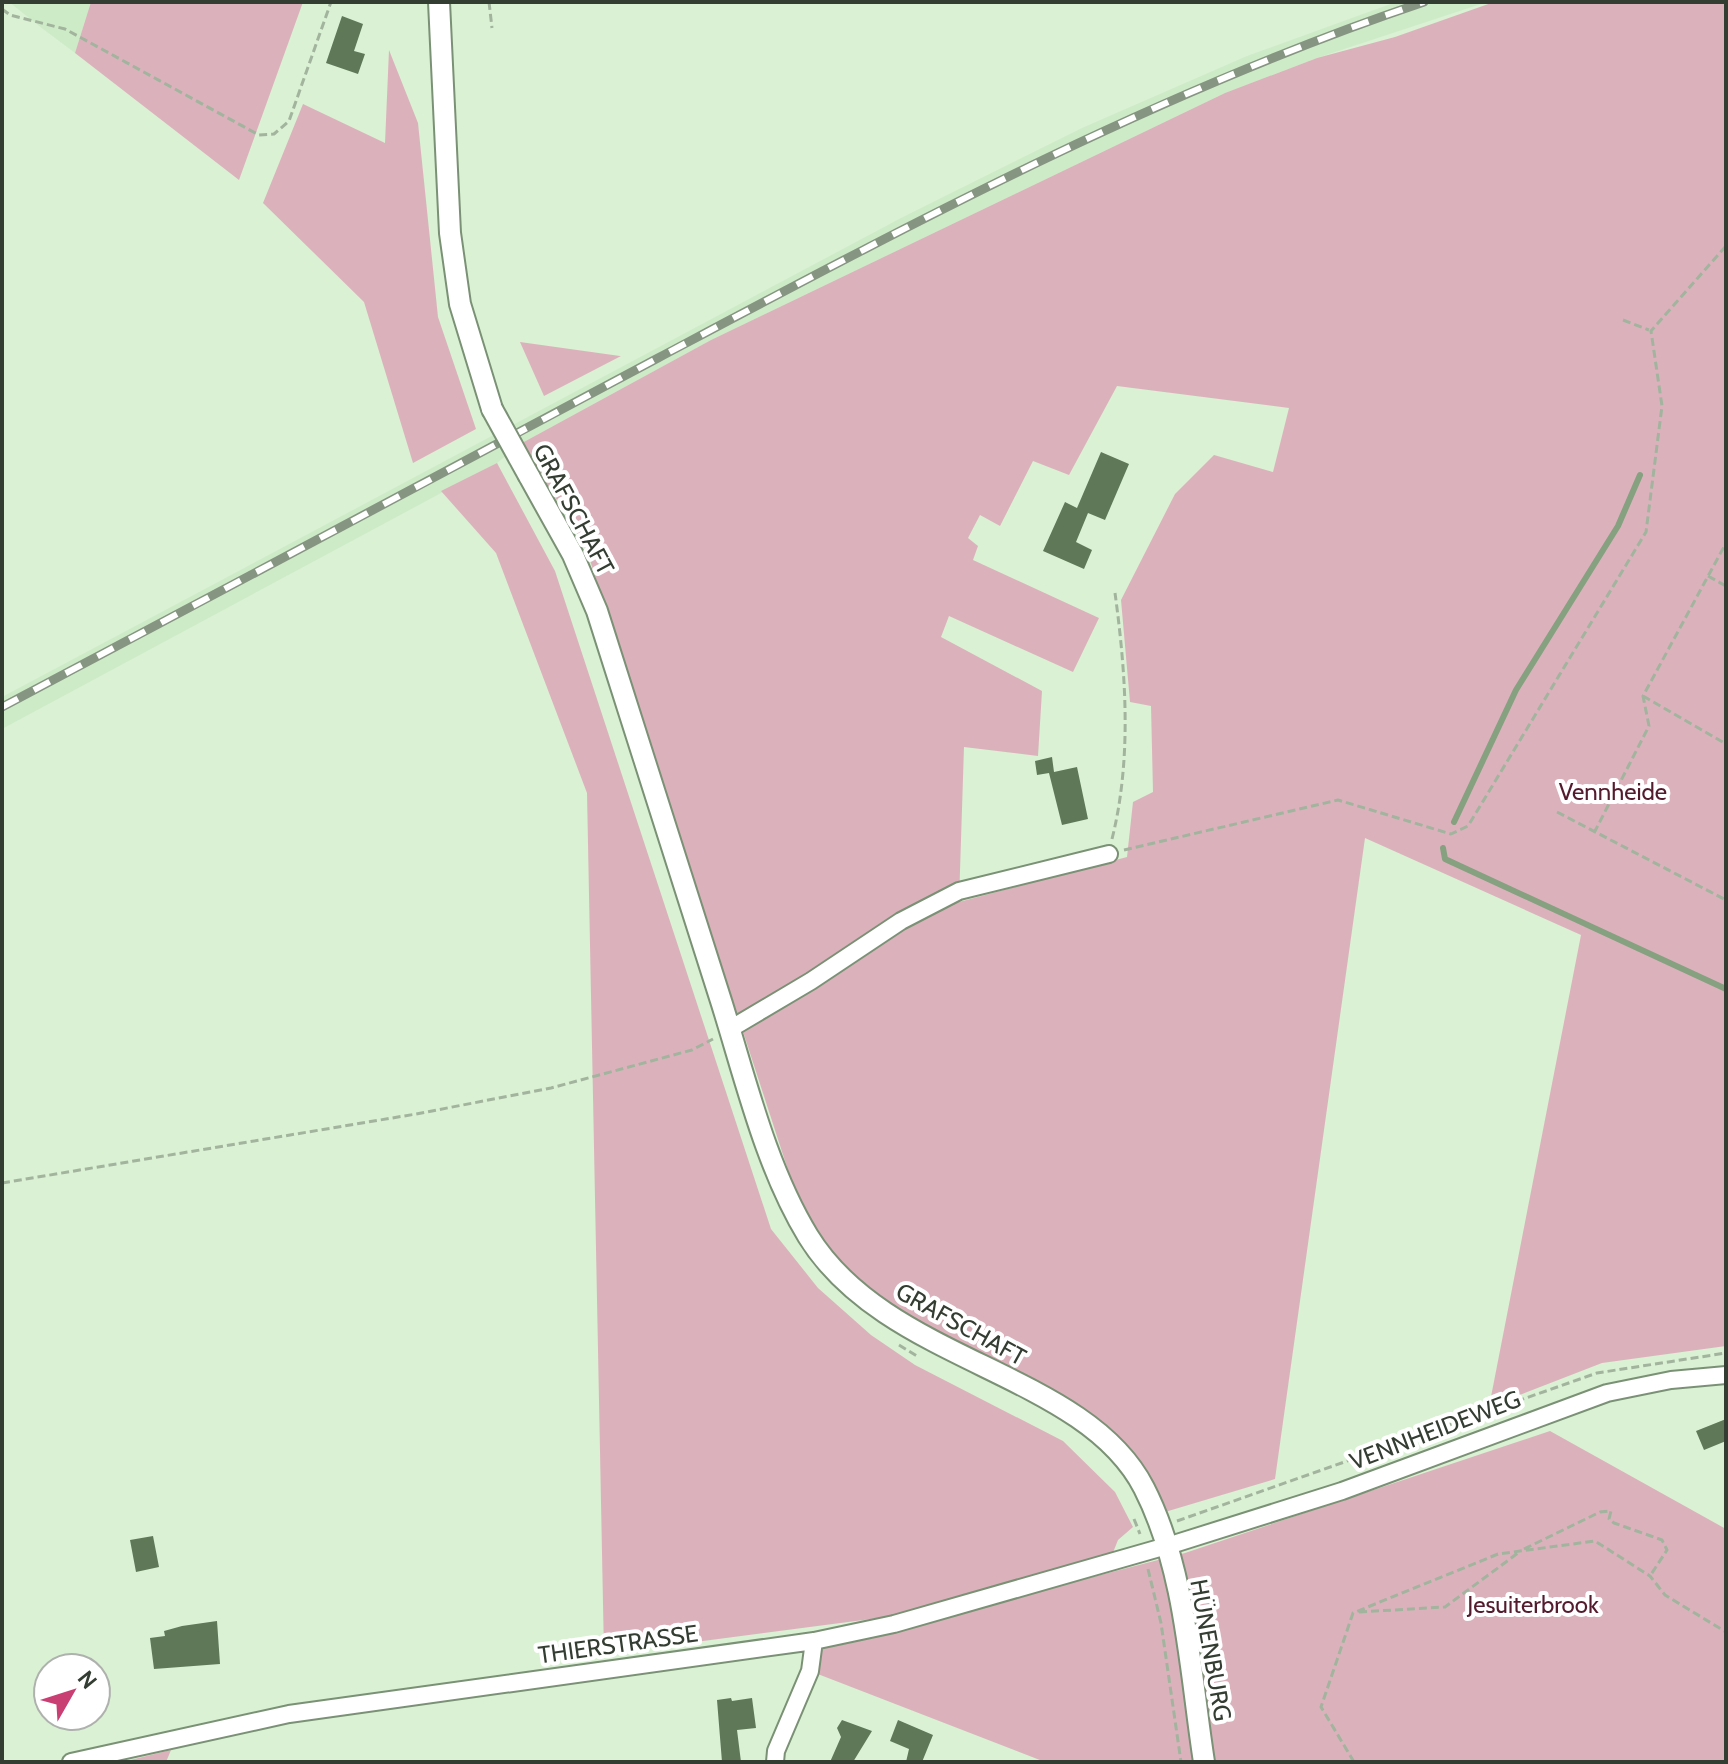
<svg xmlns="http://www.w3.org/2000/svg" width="1728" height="1764" font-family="Cabin,sans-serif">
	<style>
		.built { fill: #ceebc7 }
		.green { fill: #dbb2bc; fill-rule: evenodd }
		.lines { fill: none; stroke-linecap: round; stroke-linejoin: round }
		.stream { stroke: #86a17f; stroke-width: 6 }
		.building { fill: #5f7858 }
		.minor-casing { stroke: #7b9175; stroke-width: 20 }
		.tertiary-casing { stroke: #7b9175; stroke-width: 24 }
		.path { stroke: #a2b49d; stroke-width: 3; stroke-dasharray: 8 4; stroke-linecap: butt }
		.minor { stroke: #fff; stroke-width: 16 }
		.tertiary { stroke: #fff; stroke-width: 20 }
		.rail-casing { stroke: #869582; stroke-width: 9 }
		.rail { stroke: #fff; stroke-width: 6; stroke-dasharray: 18; stroke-linecap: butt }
		.tertiary-bridge-casing { stroke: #7b9175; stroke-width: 24; stroke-linecap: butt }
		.tertiary-bridge { stroke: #fff; stroke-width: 20 }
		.labels { text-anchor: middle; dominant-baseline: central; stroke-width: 8; stroke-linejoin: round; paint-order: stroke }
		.street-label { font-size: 24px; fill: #343d32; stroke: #fff }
		.park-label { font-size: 24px; fill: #541b2f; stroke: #fff }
	</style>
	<rect width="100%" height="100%" fill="#daf1d4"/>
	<path class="built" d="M9 2H91L75 53 43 29Z
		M1396 2H1487L1317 58 1225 93 711 340 522 443 497 463 2 729V697L901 218 1082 128 1247 56Z"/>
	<path class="green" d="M91 2H303L239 180 75 53Z
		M1494 2H1726V1346L1602 1363 1489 1407 1581 935 1365 838 1275 1479 1165 1512C1157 1495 1150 1473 1138 1458 1080 1383 954 1358 879 1300 844 1273 822 1237 798 1201L586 548 522 443 711 340 1225 93 1317 58 1395 37ZM1117 386 1289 408 1273 472 1214 455 1175 494 1121 600 1130 702 1151 706 1153 792 1133 802 1127 857 959 902 964 747 1038 756 1042 691 941 637 949 616 1073 672 1099 618 973 560 978 546 968 538 980 515 1000 526 1033 461 1069 475Z
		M389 50 418 123 438 317 476 429 413 463 364 302 263 203 303 104 385 143Z
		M520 342 620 356H621L544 396Z
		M497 463 555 571 771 1229 818 1288 871 1335 915 1365 1063 1441 1115 1492 1133 1527 1118 1540 1112 1555 894 1616 604 1654 587 793 496 553 441 491Z
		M1550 1431 1726 1529V1762H1045L810 1671 813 1650 1185 1553Z
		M171 1750 166 1762H122Z"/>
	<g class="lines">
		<path class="stream" d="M1454 822 1516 690 1618 526 1640 475
			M1443 848 1445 859 1726 989"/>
	</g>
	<path class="building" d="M342 16 363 24 354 51 365 54 358 74 326 63Z
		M1101 452 1129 464 1105 520 1088 513 1076 542 1092 550 1084 569 1043 551 1065 502 1077 508Z
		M1052 757 1054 772 1077 767 1088 819 1062 825 1049 773 1037 775 1035 761Z
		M1726 1419V1441L1704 1450 1696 1431Z
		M153 1536 159 1567 136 1572 130 1540Z
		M217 1621 220 1664 154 1669 150 1638 165 1636 164 1631 182 1626Z
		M731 1698 732 1701 752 1698 756 1728 737 1730 741 1762H722L717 1700Z
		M842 1720 872 1731 853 1762H830L841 1737 837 1728Z
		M898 1720 933 1735 922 1762H906L909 1749 890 1741Z"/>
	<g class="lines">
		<defs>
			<path id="minor" d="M730 1029 811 981 901 921 959 891 1109 854
				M71 1762 289 1714 814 1641 894 1624 1177 1543 1342 1491 1607 1393 1671 1380 1726 1375
				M775 1762 776 1751 810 1671 814 1641"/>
			<path id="tertiary" d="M439 2 450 233 460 304 492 409
				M529 476 573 555 597 611C638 742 680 873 722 1004 746 1081 766 1167 808 1236 886 1363 1084 1371 1144 1488 1186 1570 1190 1672 1204 1762"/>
		</defs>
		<use href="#minor" class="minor-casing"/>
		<use href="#tertiary" class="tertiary-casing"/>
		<path class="path" d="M489 2 492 28
			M2 9 10 15 65 29 259 135 274 134 289 121 331 2
			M1623 320 1649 330
			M1708 576 1726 586
			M1643 696 1726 744
			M1557 812 1726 900
			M1594 833 1649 726 1643 696 1726 543
			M1112 839C1132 759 1126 674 1115 593
			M1124 850 1338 800 1451 834 1468 826 1646 532 1662 406 1651 331 1726 246
			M2 1183 416 1114 551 1088 692 1050 713 1039
			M899 1345 917 1356
			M1134 1519 1140 1534
			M1177 1521 1597 1373 1726 1353
			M1524 1549 1600 1512 1611 1511 1609 1519 1614 1523 1662 1540 1667 1550 1650 1576
			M1148 1569 1161 1623 1181 1762
			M1359 1612 1445 1607 1518 1553
			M1354 1762 1321 1707 1353 1613 1498 1554 1595 1541 1650 1576 1665 1595 1726 1632"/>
		<use href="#minor" class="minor"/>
		<use href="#tertiary" class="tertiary"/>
		<defs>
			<path id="rail" d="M2 707C221 591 439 475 658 358 907 226 1156 92 1424 2"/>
		</defs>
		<use href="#rail" class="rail-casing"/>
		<use href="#rail" class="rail"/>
		<defs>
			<path id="tertiary-bridge" d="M492 409 529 476"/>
		</defs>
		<use href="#tertiary-bridge" class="tertiary-bridge-casing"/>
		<use href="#tertiary-bridge" class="tertiary-bridge"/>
	</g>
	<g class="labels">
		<g class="street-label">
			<text transform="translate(574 509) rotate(62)">GRAFSCHAFT</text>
			<text transform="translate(961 1324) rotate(29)">GRAFSCHAFT</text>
			<text transform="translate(1435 1430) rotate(-21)">VENNHEIDEWEG</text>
			<text transform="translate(618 1644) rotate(-8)">THIERSTRASSE</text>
			<text transform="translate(1211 1650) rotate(80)">HÜNENBURG</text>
		</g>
		<g class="park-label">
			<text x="1613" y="791">Vennheide</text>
			<text x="1533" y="1604">Jesuiterbrook</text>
		</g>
	</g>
	<rect width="1728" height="1764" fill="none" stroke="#343d32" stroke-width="8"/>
	<g transform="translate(72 1692) rotate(51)"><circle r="38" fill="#ffffff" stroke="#aeb1ad" stroke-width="2"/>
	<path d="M0-6L14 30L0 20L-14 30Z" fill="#ca3f73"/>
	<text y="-12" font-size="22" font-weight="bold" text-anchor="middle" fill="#343d32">N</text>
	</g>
</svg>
